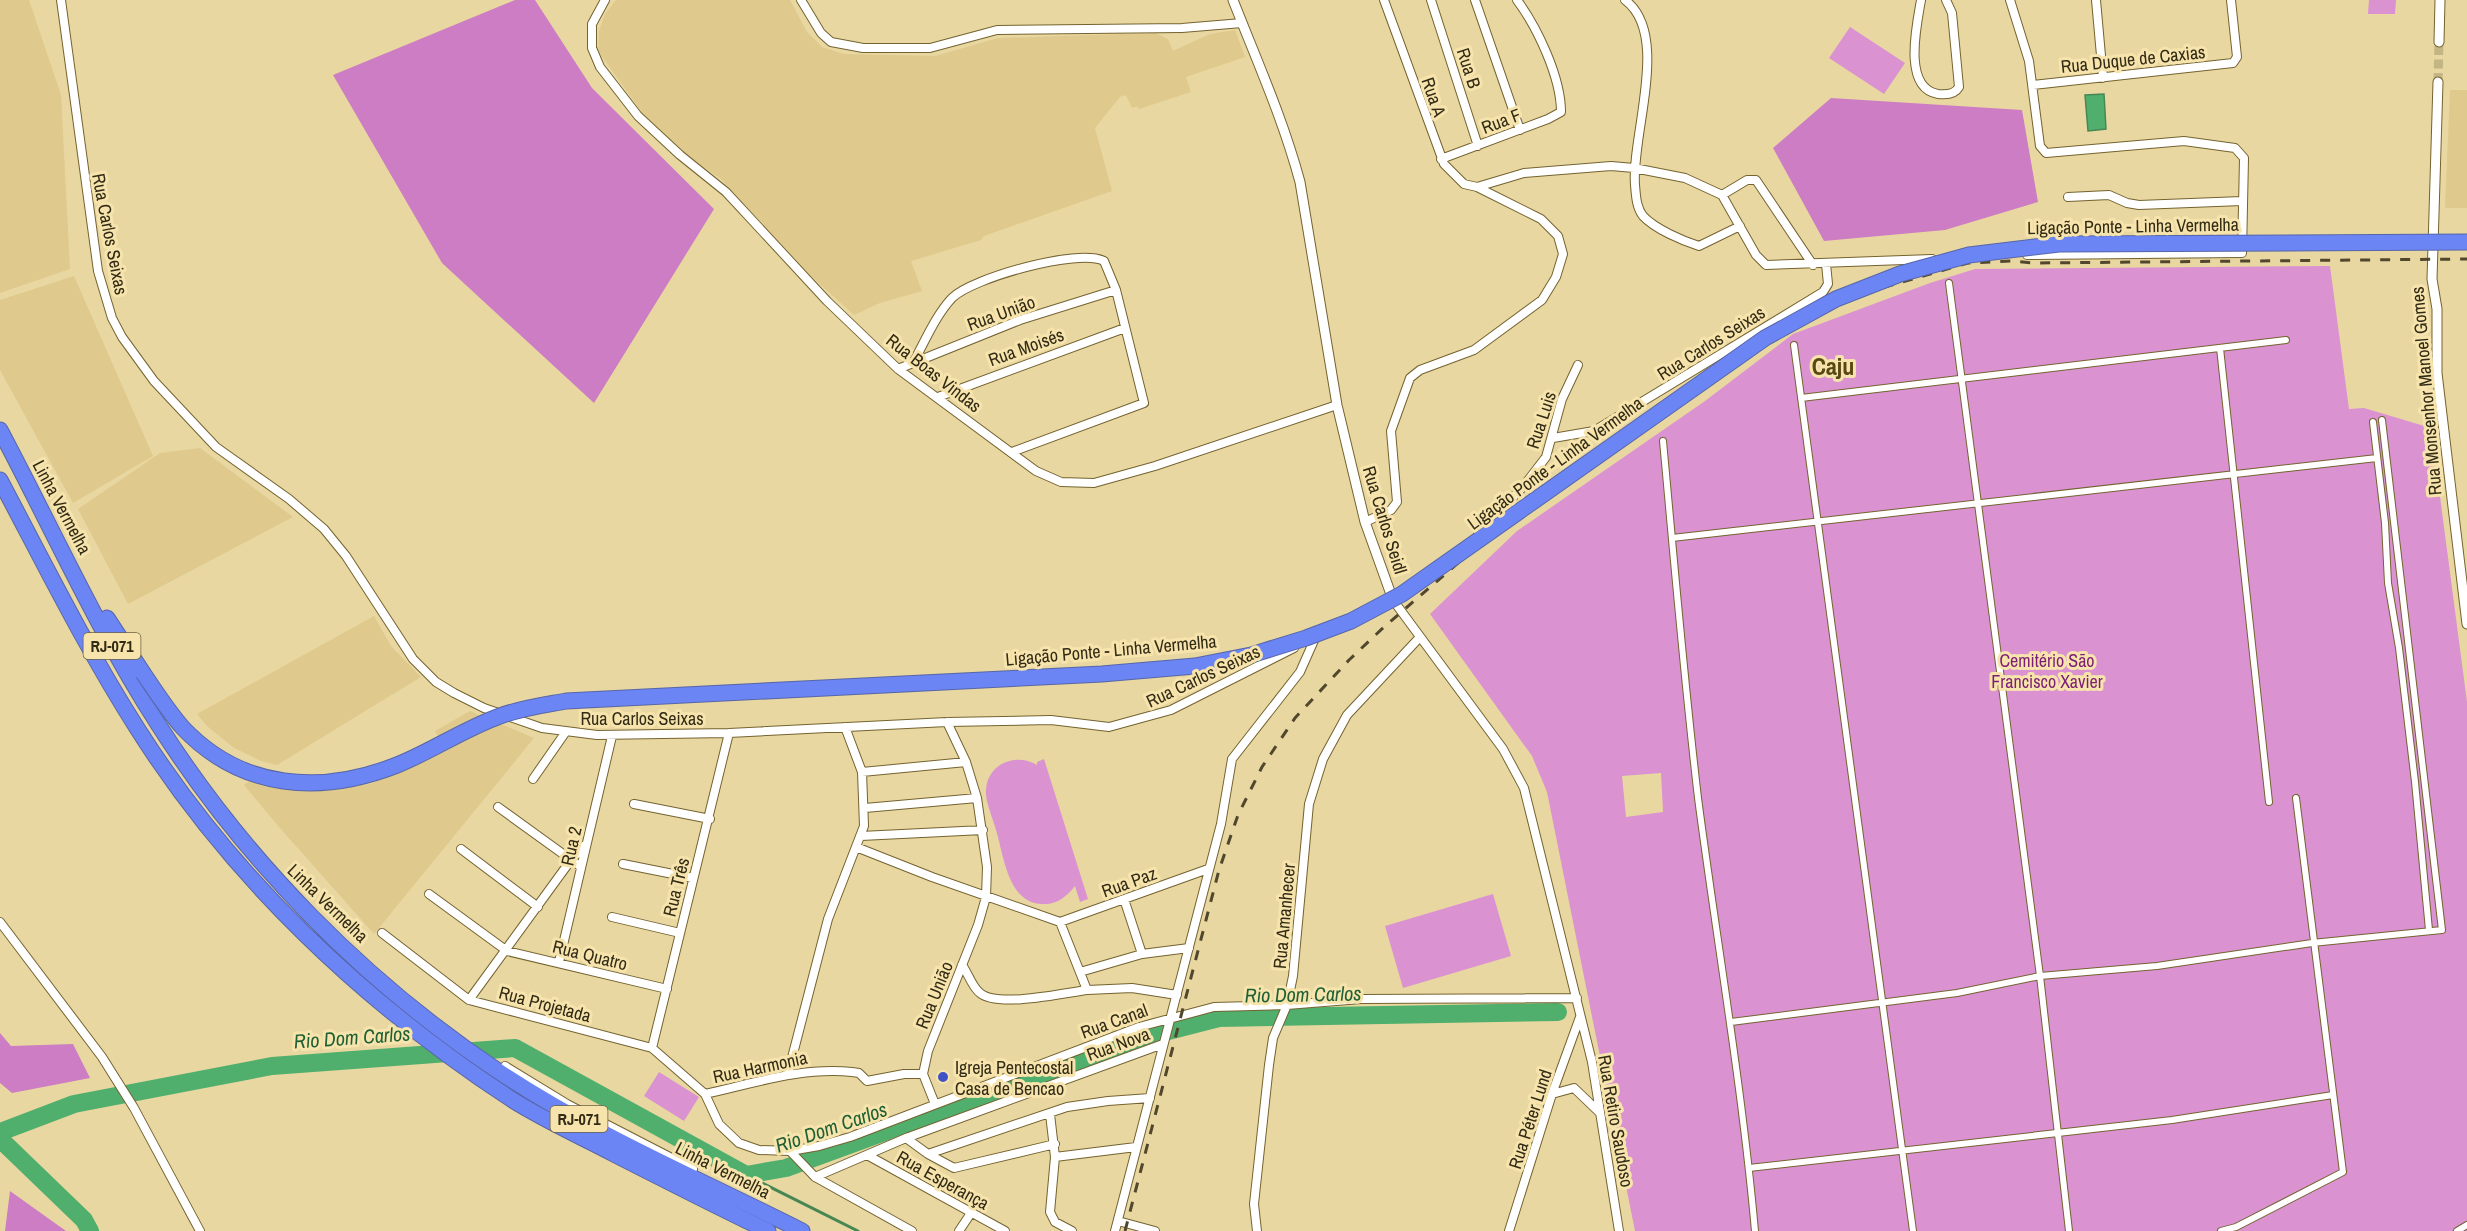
<svg xmlns="http://www.w3.org/2000/svg" width="2467" height="1231" font-family="'Archivo Narrow',sans-serif">
	<style>
		.built { fill: #dfc98c }
		.green { fill: #da92d1; fill-rule: evenodd }
		.forest { fill: #cc7dc3 }
		.water { fill: #50af6d; stroke: #478753; stroke-width: 1.5 }
		.lines { fill: none; stroke-linecap: round; stroke-linejoin: round }
		.stream { stroke: #478753; stroke-width: 3 }
		.river { stroke: #50af6d; stroke-width: 18 }
		.tertiary-tunnel { stroke: #c4b585; stroke-width: 9; stroke-dasharray: 9 4.5; stroke-linecap: butt }
		.pedestrian-casing { stroke: #746330; stroke-width: 8 }
		.minor-casing { stroke: #746330; stroke-width: 10 }
		.tertiary-casing { stroke: #746330; stroke-width: 11 }
		.motorway-casing { stroke: #5766a7; stroke-width: 17 }
		.pedestrian { stroke: #fff; stroke-width: 6 }
		.minor { stroke: #fff; stroke-width: 8 }
		.tertiary { stroke: #fff; stroke-width: 9 }
		.motorway { stroke: #6b85f5; stroke-width: 15 }
		.rail { stroke: #50472c; stroke-width: 3; stroke-dasharray: 10 10; stroke-linecap: butt }
		.motorway-bridge-casing { stroke: #5766a7; stroke-width: 17; stroke-linecap: butt }
		.motorway-bridge { stroke: #6b85f5; stroke-width: 15 }
		.poi-dot { fill: #3f52c6; stroke: #f7e4ad; stroke-width: 2 }
		.labels { text-anchor: middle; dominant-baseline: central; stroke-width: 6; stroke-linejoin: round; paint-order: stroke }
		.shield { fill: #f7e4ad; stroke: #6d6243; stroke-width: 1.5 }
		.shield-label { font-size: 16px; font-weight: bold; fill: #322b15 }
		.street-label { font-size: 18px; fill: #322b15; stroke: #f7e4ad }
		.park-label { font-size: 18px; fill: #7d1e76; stroke: #f7e4ad }
		.poi-label { font-size: 18px; fill: #322b15; stroke: #f7e4ad; text-anchor: start }
		.water-label { font-size: 20px; font-style: italic; fill: #1f6135; stroke: #f7e4ad }
		.district-label { font-size: 24px; font-weight: bold; fill: #584812; stroke: #f7e4ad }
	</style>
	<rect width="100%" height="100%" fill="#e9d7a1"/>
	<path class="built" d="M0 0H29L61 95 70 269 0 293Z
		M616 0H790L807 32 822 47 844 54 935 56 998 38 1156 33 1168 39 1173 51 1210 34 1235 30 1245 57 1186 77 1191 92 1139 109 1137 106 1132 108 1126 95 1120 97 1095 128 1112 191 984 236 981 240 911 261 922 291 880 303 854 315 811 276 721 179 692 159 646 118 598 51 599 31 605 14Z
		M2450 90H2467V208H2445Z
		M74 276 153 456 73 503 0 370V300Z
		M200 448 293 517 128 604 78 509 160 453Z
		M374 616 391 646 421 677 277 765 261 761 234 748 207 726 197 714Z
		M470 711 534 738 374 934 279 827 244 785 251 780 274 787 312 791 370 784 409 767 444 747 435 731Z"/>
	<path class="green" d="M2369 0H2396L2395 14H2368Z
		M1850 27 1905 63 1884 94 1829 58Z
		M2330 266 2349 409 2364 408 2431 428 2467 702V1231H1635L1547 792 1532 756 1430 614 1517 531 1705 401 1793 334 1930 283 1975 269ZM1661 773 1663 812 1626 817 1622 776Z
		M1044 759 1088 899 1080 902 1075 886C1067 896 1058 904 1045 904 1008 906 1004 856 996 830 993 818 985 802 986 790 987 764 1016 752 1037 765V762Z
		M1493 894 1511 956 1403 988 1385 926Z
		M659 1072 699 1097 684 1121 644 1096Z"/>
	<path class="forest" d="M515 0H535L592 88 714 209 594 403 442 263 333 75Z
		M1831 98 2022 110 2038 202 1945 230 1824 241 1773 148Z
		M0 1033 11 1046 73 1044 90 1078 12 1093 0 1083Z
		M10 1191 66 1231H5Z"/>
	<path class="water" d="M2104 94 2106 129 2088 131 2085 95Z"/>
	<g class="lines">
		<path class="stream" d="M746 1175 858 1231"/>
		<path class="river" d="M0 1132 74 1104 272 1066 515 1048 746 1175 786 1168 1141 1038 1219 1018 1558 1012
			M0 1139 84 1220 90 1231"/>
		<path class="tertiary-tunnel" d="M2438 82 2439 42"/>
		<defs>
			<path id="pedestrian" d="M1949 283 2040 976 2069 1231
				M1794 345 1913 1231
				M2220 348 2269 802
				M1801 398 2286 340
				M2373 422 2385 523 2388 583 2399 648 2415 782 2429 930
				M1663 441C1674 560 1684 679 1698 798 1717 943 1742 1086 1755 1231
				M1672 538 2377 458
				M1731 1022 1957 993 2040 976 2157 966 2312 943 2442 930 2382 420
				M1749 1168 2172 1120 2333 1095
				M2221 1231 2236 1227 2343 1172 2296 798
				M2457 1231 2467 1225"/>
			<path id="minor" d="M61 0 98 271 112 318 122 337 154 381 216 447 289 499 324 529 346 556 413 659 436 682 454 693 484 708 542 728 597 735 729 733 947 722 1051 720 1109 727 1171 710 1294 648
				M605 0 592 24V48L600 67 638 116 680 155 726 192 827 301 898 369 1036 471 1061 482 1094 483 1155 466 1337 405
				M801 0 821 33 831 42 863 48H930L997 30 1182 28 1242 23
				M1431 0 1478 146
				M1475 0 1520 130
				M1625 0C1671 34 1631 135 1635 185 1636 195 1636 207 1643 216 1655 229 1683 241 1699 246L1740 226
				M1921 0C1917 24 1902 88 1938 94 1946 95 1955 94 1959 87L1952 13 1946 0
				M2010 0 2029 61 2040 146 2046 153 2184 141 2235 148 2244 158 2242 253 2027 255
				M2096 0 2103 78
				M2033 85 2233 63 2237 57 2231 0
				M1441 159 1548 119 1561 112C1561 77 1537 27 1517 0
				M1477 187 1524 173 1611 166 1634 168 1685 178 1722 195 1756 255 1766 265 1932 259
				M1722 195 1747 180H1756L1813 265
				M2068 197 2109 195 2127 203 2139 205 2242 201
				M914 361C925 341 936 315 952 298 972 278 1078 248 1104 261L1116 290 1144 403 1012 452
				M898 369 1020 320 1116 290
				M938 397 1125 328
				M1553 438 1594 431 1823 292 1828 284 1826 264
				M1365 522 1391 510 1397 502 1391 431 1410 378 1420 370 1474 350 1542 300 1556 277 1563 254 1558 236 1541 219 1477 187 1464 184 1444 164 1384 0
				M1478 532 1523 487 1546 457 1562 399 1578 365
				M1393 600 1503 749 1524 788 1592 1062 1619 1231
				M862 772 966 762
				M533 779 565 733
				M634 804 710 819
				M498 807 581 867
				M865 808 977 798
				M861 836 983 830
				M856 847 932 877 1060 922
				M461 849 538 907
				M623 864 693 878
				M429 894 507 951 667 989
				M1124 899 1142 954
				M612 917 680 933
				M0 922 102 1057 134 1108 200 1231
				M1060 922 1087 990 1132 988 1177 995
				M1060 922 1208 869
				M382 933 469 1000 652 1048 705 1094 719 1124 739 1143 759 1150 790 1151 819 1146 850 1137 1139 1027 1214 1007 1287 1005 1361 999 1577 998
				M559 962 612 736
				M962 965C968 973 972 987 980 993 997 1008 1065 993 1087 990
				M1080 972 1142 954 1189 948
				M469 1000 571 860 585 845
				M652 1048 729 733
				M505 1066 567 1104 693 1169
				M788 1073 828 919 864 826 862 772 845 727
				M705 1094C755 1083 801 1067 852 1072L859 1073 867 1081 904 1074H923
				M1552 1094 1574 1088 1599 1112
				M935 1104 923 1074 928 1051 978 925 986 897 987 867 977 798 966 762 947 722
				M1050 1114 1055 1157
				M906 1138 928 1154 1067 1107 1108 1101 1150 1098
				M790 1151 815 1177 912 1231
				M928 1154 954 1168 1055 1144
				M867 1155 1005 1231
				M815 1177 906 1138 1163 1044
				M1118 1221 1155 1231
				M959 1231 971 1213
				M1072 1231 1055 1222 1050 1212 1055 1157 1136 1147
				M1115 1231 1221 824 1232 759 1300 672 1316 636
				M1257 1231 1254 1204 1269 1065 1273 1038 1287 1005 1293 976 1309 804 1323 759 1347 715 1420 637
				M1509 1231 1552 1094 1580 1017"/>
			<path id="tertiary" d="M1233 0C1257 61 1283 119 1300 182L1337 405 1365 522 1393 600
				M2439 42 2440 0
				M2438 82 2432 279 2437 309V373L2467 624"/>
			<path id="motorway" d="M0 430C52 528 98 631 158 724 246 862 364 982 501 1073 595 1135 701 1180 802 1231
				M0 480C44 563 86 648 137 728 232 878 363 1002 511 1099 544 1120 580 1136 614 1154 665 1180 716 1206 768 1231
				M107 618 143 673"/>
		</defs>
		<use href="#pedestrian" class="pedestrian-casing"/>
		<use href="#minor" class="minor-casing"/>
		<use href="#tertiary" class="tertiary-casing"/>
		<use href="#motorway" class="motorway-casing"/>
		<use href="#pedestrian" class="pedestrian"/>
		<use href="#minor" class="minor"/>
		<use href="#tertiary" class="tertiary"/>
		<use href="#motorway" class="motorway"/>
		<path class="rail" d="M1125 1231 1219 870 1238 815 1262 767 1295 718 1349 660 1384 627 1553 481 1694 391 1743 354 1812 313 1840 300 1968 263 2013 261 2034 263 2467 259"/>
		<defs>
			<path id="motorway-bridge" d="M143 673C156 692 168 711 183 728 242 790 321 795 397 765 432 751 464 729 500 716 521 708 544 705 566 701L1102 674 1195 666 1251 655 1306 638 1351 621 1402 594 1765 338 1836 299 1900 274 1969 255 2059 244 2467 242"/>
		</defs>
		<use href="#motorway-bridge" class="motorway-bridge-casing"/>
		<use href="#motorway-bridge" class="motorway-bridge"/>
	</g>
	<circle class="poi-dot" cx="943" cy="1077" r="6"/>
	<g class="labels">
		<g class="shield">
			<rect x="83.5" y="633" width="57" height="26" rx="4.5"/>
			<rect x="550.5" y="1106" width="57" height="26" rx="4.5"/>
		</g>
		<g class="shield-label">
			<text x="112" y="646">RJ-071</text>
			<text x="579" y="1119">RJ-071</text>
		</g>
		<g class="street-label">
			<text transform="translate(2133 59) rotate(-6)">Rua Duque de Caxias</text>
			<text transform="translate(1469 68) rotate(72)">Rua B</text>
			<text transform="translate(1434 97) rotate(71)">Rua A</text>
			<text transform="translate(1501 121) rotate(-21)">Rua F</text>
			<text transform="translate(2133 226) rotate(-1)">Ligação Ponte - Linha Vermelha</text>
			<text transform="translate(110 234) rotate(79)">Rua Carlos Seixas</text>
			<text transform="translate(1001 313) rotate(-20)">Rua União</text>
			<text transform="translate(1711 343) rotate(-32)">Rua Carlos Seixas</text>
			<text transform="translate(1026 347) rotate(-20)">Rua Moisés</text>
			<text transform="translate(934 373) rotate(38)">Rua Boas Vindas</text>
			<text transform="translate(2426 391) rotate(-95)">Rua Monsenhor Manoel Gomes</text>
			<text transform="translate(1541 420) rotate(-72)">Rua Luis</text>
			<text transform="translate(1555 463) rotate(-36)">Ligação Ponte - Linha Vermelha</text>
			<text transform="translate(62 507) rotate(62)">Linha Vermelha</text>
			<text transform="translate(1385 520) rotate(73)">Rua Carlos Seidl</text>
			<text transform="translate(1111 650) rotate(-5)">Ligação Ponte - Linha Vermelha</text>
			<text transform="translate(1203 676) rotate(-25)">Rua Carlos Seixas</text>
			<text x="642" y="718">Rua Carlos Seixas</text>
			<text transform="translate(571 846) rotate(-77)">Rua 2</text>
			<text transform="translate(1129 882) rotate(-20)">Rua Paz</text>
			<text transform="translate(676 887) rotate(-76)">Rua Três</text>
			<text transform="translate(328 903) rotate(44)">Linha Vermelha</text>
			<text transform="translate(1284 916) rotate(-85)">Rua Amanhecer</text>
			<text transform="translate(590 955) rotate(14)">Rua Quatro</text>
			<text transform="translate(934 995) rotate(-68)">Rua União</text>
			<text transform="translate(545 1004) rotate(15)">Rua Projetada</text>
			<text transform="translate(1114 1021) rotate(-20)">Rua Canal</text>
			<text transform="translate(1118 1044) rotate(-20)">Rua Nova</text>
			<text transform="translate(760 1067) rotate(-12)">Rua Harmonia</text>
			<text transform="translate(1530 1119) rotate(-72)">Rua Péter Lund</text>
			<text transform="translate(1616 1121) rotate(80)">Rua Retiro Saudoso</text>
			<text transform="translate(723 1170) rotate(27)">Linha Vermelha</text>
			<text transform="translate(943 1180) rotate(29)">Rua Esperança</text>
		</g>
		<g class="park-label">
			<text x="2047" y="660">Cemitério São<tspan x="2047" dy="21">Francisco Xavier</tspan></text>
		</g>
		<g class="poi-label">
			<text x="955" y="1067">Igreja Pentecostal<tspan x="955" dy="21">Casa de Bencao</tspan></text>
		</g>
		<g class="water-label">
			<text transform="translate(1303 994) rotate(-1)">Rio Dom Carlos</text>
			<text transform="translate(352 1037) rotate(-4)">Rio Dom Carlos</text>
			<text transform="translate(831 1127) rotate(-19)">Rio Dom Carlos</text>
		</g>
		<g class="district-label">
			<text x="1833" y="366">Caju</text>
		</g>
	</g>
</svg>
